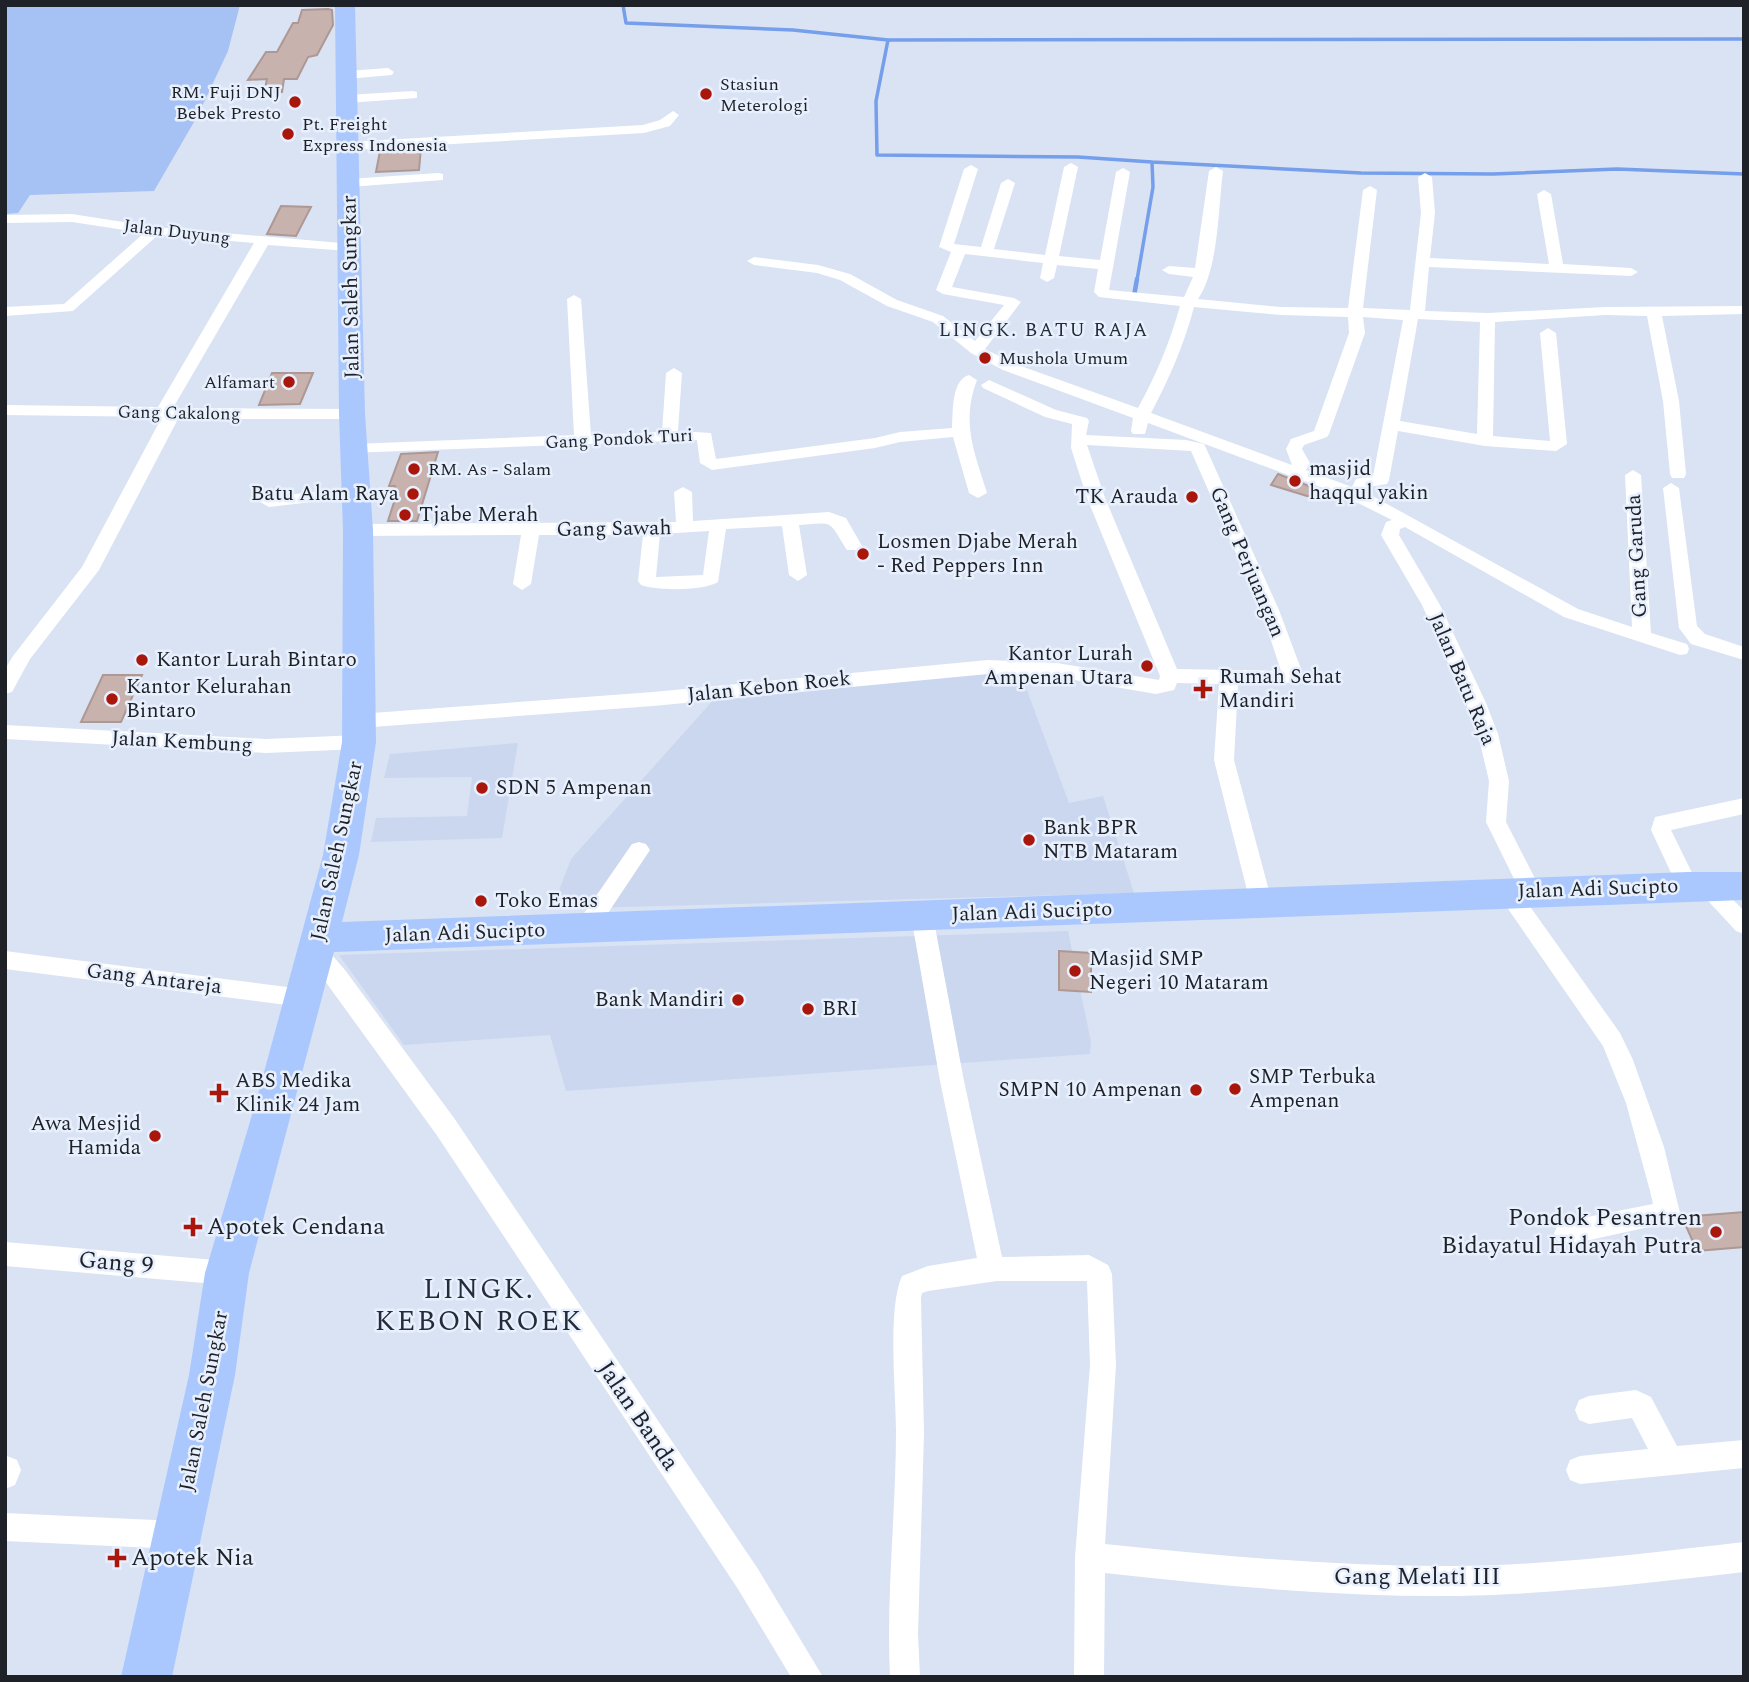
<svg xmlns="http://www.w3.org/2000/svg" width="1749" height="1682" font-family="Spectral,serif">
	<style>
		.built { fill: #cad7ef }
		.green { fill: #a6c1f3 }
		.lines { fill: none; stroke-linecap: round; stroke-linejoin: round }
		.stream-far1 { stroke: #759eeb; stroke-width: 3.5 }
		.stream { stroke: #759eeb; stroke-width: 4.5 }
		.building { fill: #c7b2ae; stroke: #ad9895; stroke-width: 2 }
		.minor { fill: #fff; fill-rule: evenodd }
		.trunk { fill: #aac8fe; fill-rule: evenodd }
		.poi-dot { fill: #a9170c; stroke: #e8f0fe; stroke-width: 2.5 }
		.labels { text-anchor: middle; dominant-baseline: central; stroke-width: 5; stroke-linejoin: round; paint-order: stroke }
		.far-poi-label { font-size: 18px; fill: #1e2228; stroke: #e8f0fe; text-anchor: start }
		.far-street-label { font-size: 18px; fill: #1e2228; stroke: #e8f0fe }
		.far-neighbourhood-label { font-size: 19px; letter-spacing: 2px; fill: #252c39; stroke: #e8f0fe }
		.street-label { font-size: 21px; fill: #1e2228; stroke: #e8f0fe }
		.poi-label { font-size: 21px; fill: #1e2228; stroke: #e8f0fe; text-anchor: start }
		.near-poi-label { font-size: 24px; fill: #1e2228; stroke: #e8f0fe; text-anchor: start }
		.near-street-label { font-size: 24px; fill: #1e2228; stroke: #e8f0fe }
		.near-neighbourhood-label { font-size: 28px; letter-spacing: 2px; fill: #252c39; stroke: #e8f0fe }
	</style>
	<rect width="100%" height="100%" fill="#d9e3f4"/>
	<path class="built" d="M1019 669 1069 803 1103 796 1134 893 552 909 571 859 716 697Z
		M518 743 502 838 371 842 376 818 467 816 472 777 384 778 390 754Z
		M1068 931 1091 1042 1090 1054 566 1091 550 1035 404 1045 339 955Z"/>
	<path class="green" d="M7 5H240L228 51 198 115 154 191 30 195 18 213 5 214Z"/>
	<g class="lines">
		<path class="stream-far1" d="M623 5 626 23 793 30 888 40 1744 39
			M888 40 876 101 877 155 1078 157 1152 162 1153 187 1137 280
			M1152 162 1361 173 1493 174 1617 169 1744 174"/>
		<path class="stream" d="M1137 279 1134 296H1139"/>
	</g>
	<path class="building" d="M328 9 332 10 333 25 317 55 308 57 297 79H284L282 92 264 93 267 79 248 80 266 52H277L293 23H298L302 10Z
		M421 148 419 170 376 172 380 151Z
		M281 206 311 207 296 236 267 234Z
		M272 373H313L300 404 259 405Z
		M438 452 417 521H388L395 499H391L395 486H389L401 454Z
		M1278 474 1322 491 1317 499 1271 485Z
		M103 675H142L121 722H81Z
		M1059 951 1091 953V992L1059 990Z
		M1744 1212V1247L1697 1251 1682 1217Z"/>
	<g class="lines">
		<path class="minor" d="M388 68 394 72 392 75 347 79 341 75 347 71Z
			M413 91 417 92V98L347 103 341 99 347 95Z
			M673 111 679 115 670 126 644 133 348 150 341 146 348 142 643 125 660 120Z
			M1071 163 1078 167 1059 256 1100 260 1116 172 1123 168 1130 172 1109 290 1184 297 1193 277 1169 274 1162 270 1169 266 1195 268 1209 171 1216 167 1223 171C1218 208 1219 268 1198 299L1281 307 1348 308 1363 190 1370 186 1377 190 1363 308 1410 310 1421 213 1418 177 1425 173 1432 177 1435 213 1430 258 1549 264 1537 194 1544 190 1551 194 1563 264 1631 268 1638 272 1631 276 1429 267 1425 311 1488 313 1605 307 1744 306V314L1662 316 1679 401 1686 474 1684 478H1672L1670 474 1663 401 1647 316 1605 315 1495 322 1493 436 1550 441 1540 333 1548 328 1556 333 1567 444 1556 451 1485 446 1398 431 1389 480 1387 484 1369 487 1367 493 1578 609 1632 627 1625 475 1633 470 1641 475 1651 633 1687 644 1689 649 1687 654 1680 655 1564 617 1405 527 1400 529 1399 535 1440 605 1486 703 1498 734 1509 781 1506 822 1542 892 1539 898 1531 900 1524 898 1620 1033 1633 1060 1664 1147 1680 1213 1676 1221 1567 1245 1558 1241 1554 1233 1558 1225 1567 1221 1653 1204 1650 1191 1626 1103 1603 1046 1497 893 1500 887C1512 883 1516 888 1523 897L1486 822 1489 781 1478 734 1466 703 1422 605 1381 535 1386 522 1392 520 1342 495 1148 423 1145 434H1133L1131 431 1133 418 1003 370 971 353 933 322 887 306 840 280 817 273 754 265 747 261 754 257 818 265 850 274 897 300 943 316 975 341 1004 305 943 294 936 290 951 252 939 247 964 169 971 165 978 169 954 244 981 247 1001 183 1008 179 1015 183 994 249 1045 255 1064 167ZM965 254 1043 263 1040 278 1047 282 1054 278 1057 265 1098 269 1094 292 1099 297 1180 306C1170 342 1156 375 1138 408L1015 364 985 349 1021 302 1014 298 952 287ZM1194 307 1281 315 1348 317 1349 333 1314 431 1291 439 1286 449 1292 465 1151 413C1169 379 1184 345 1194 307ZM1363 317 1403 320 1373 476 1356 479 1352 487 1306 470 1310 463 1302 449 1304 445 1327 437 1329 434 1365 333ZM1418 319 1480 322 1477 434 1400 421Z
			M438 173 443 174V180L349 187 342 183 349 179Z
			M72 214 155 227 353 244 355 247 348 251 268 245 173 408 352 409 360 414 352 419H178L99 570 30 659 12 692 5 694V669L13 656 82 567 162 417 5 415V405L158 407 254 243 158 235 73 311 5 316V307L64 304 144 233 72 222 5 223V215Z
			M574 295 581 299 591 435 662 432 666 373 674 368 682 373 678 431 711 433 716 459 875 438 900 432 952 428C953 413 951 380 969 375L977 380C961 423 974 451 987 493L978 498 969 493 953 437 900 442 875 448 712 470 700 463 697 440 349 453 347 449 349 445 355 444 574 435 567 299Z
			M989 380 1056 410 1087 418 1089 421 1086 435 1186 440 1204 444 1206 448 1279 610 1301 669 1296 680 1281 685 1238 684 1234 760 1272 902 1269 908 1261 911 1253 908 1250 902 1214 760 1219 684 1177 683 1174 690 1156 694 1057 677 988 674 653 706 359 728 352 726 349 721 352 716 359 714 653 692 988 660 1057 663 1159 680 1160 676 1087 498 1071 448 1072 424 1045 417 983 388 981 385ZM1087 445 1191 451 1261 610 1281 671 1177 669 1105 498Z
			M1671 483 1679 488 1697 626 1705 634 1744 647V660L1691 644 1679 628 1663 488Z
			M357 487 366 492 363 496 269 507 260 502 269 497Z
			M683 487 692 492 693 521 829 512 846 518 862 546 859 550H847C828 520 835 522 799 525L807 575 798 581 789 575 782 526 726 529 718 582C703 591 657 591 641 585L638 581 643 535H539L531 584 522 590 513 584 521 535 358 536 349 530 358 524 676 522 674 492ZM709 531 703 575 656 577 660 534Z
			M5 725 266 739 359 735 366 737 369 742 366 747 359 749 266 753 5 739Z
			M1744 798V814L1671 830 1697 883 1706 878 1714 880 1744 911V934L1736 931 1697 889 1688 894 1680 892 1651 830 1655 817Z
			M639 842 646 844 650 850 594 934 586 937 578 934 575 928 578 922 632 844Z
			M922 907 930 910 933 916 964 1081 1002 1257 1089 1255 1108 1265 1112 1274 1116 1365 1105 1544C1222 1556 1339 1567 1457 1566 1553 1565 1648 1553 1744 1542V1572C1649 1583 1554 1594 1459 1596 1340 1597 1222 1586 1105 1573L1104 1677H1074L1075 1557 1090 1365 1087 1281H997L928 1291 922 1293 921 1298 924 1433 918 1634 920 1677H890C886 1595 896 1513 896 1430 896 1391 887 1309 902 1276L928 1266 977 1258 940 1081 911 916 914 910Z
			M317 944 325 947 345 970 454 1118 758 1569 823 1677H791L738 1589 436 1134 309 959 306 953 309 947Z
			M5 951 302 989 310 991 313 998 310 1005 302 1007 5 969Z
			M5 1242 227 1261 236 1264 240 1273 236 1282 227 1285 5 1266Z
			M1636 1390 1651 1397 1677 1446 1744 1440V1468L1580 1484 1570 1480 1566 1470 1570 1460 1580 1456 1648 1449 1632 1418 1589 1424 1579 1420 1575 1410 1579 1400 1589 1396Z
			M7 1456 17 1460 21 1470 15 1485 5 1489Z
			M5 1513 176 1521 186 1525 190 1535 186 1545 176 1549 5 1541Z"/>
		<path class="trunk" d="M335 5H355L365 414 373 530 376 742 359 855 342 922 1688 872H1744V900L334 952 249 1273 235 1375 172 1677H121L189 1375 205 1273 257 1098 323 855 342 742 343 530 339 414Z"/>
	</g>
	<g class="poi-dot">
		<circle cx="706" cy="94" r="7"/>
		<circle cx="295" cy="102" r="7"/>
		<circle cx="288" cy="134" r="7"/>
		<circle cx="985" cy="358" r="7"/>
		<circle cx="289" cy="382" r="7"/>
		<circle cx="414" cy="469" r="7"/>
		<circle cx="1295" cy="481" r="7"/>
		<circle cx="413" cy="494" r="7"/>
		<circle cx="1192" cy="497" r="7"/>
		<circle cx="405" cy="515" r="7"/>
		<circle cx="863" cy="554" r="7"/>
		<circle cx="142" cy="660" r="7"/>
		<circle cx="1147" cy="666" r="7"/>
		<path d="M1199.5 678.5h7v7h7v7h-7v7h-7v-7h-7v-7h7z"/>
		<circle cx="112" cy="699" r="7"/>
		<circle cx="482" cy="788" r="7"/>
		<circle cx="1029" cy="840" r="7"/>
		<circle cx="481" cy="901" r="7"/>
		<circle cx="1075" cy="971" r="7"/>
		<circle cx="738" cy="1000" r="7"/>
		<circle cx="808" cy="1009" r="7"/>
		<circle cx="1235" cy="1089" r="7"/>
		<circle cx="1196" cy="1090" r="7"/>
		<path d="M215.5 1082.5h7v7h7v7h-7v7h-7v-7h-7v-7h7z"/>
		<circle cx="155" cy="1136" r="7"/>
		<path d="M189.5 1216.5h7v7h7v7h-7v7h-7v-7h-7v-7h7z"/>
		<circle cx="1716" cy="1232" r="7"/>
		<path d="M113.5 1547.5h7v7h7v7h-7v7h-7v-7h-7v-7h7z"/>
	</g>
	<g class="labels">
		<g class="far-poi-label">
			<text x="720" y="84">Stasiun<tspan x="720" dy="21">Meterologi</tspan></text>
			<text x="281" y="92" text-anchor="end">RM. Fuji DNJ<tspan x="281" dy="21">Bebek Presto</tspan></text>
			<text x="302" y="124">Pt. Freight<tspan x="302" dy="21">Express Indonesia</tspan></text>
			<text x="999" y="358">Mushola Umum</text>
			<text x="275" y="382" text-anchor="end">Alfamart</text>
			<text x="428" y="469">RM. As - Salam</text>
		</g>
		<g class="far-street-label">
			<text transform="translate(177 232) rotate(7)">Jalan Duyung</text>
			<text transform="translate(179 413) rotate(1)">Gang Cakalong</text>
			<text transform="translate(619 439) rotate(-3)">Gang Pondok Turi</text>
		</g>
		<g class="far-neighbourhood-label">
			<text x="1044" y="330">LINGK. BATU RAJA</text>
		</g>
		<g class="street-label">
			<text transform="translate(351 287) rotate(-91)">Jalan Saleh Sungkar</text>
			<text transform="translate(614 529) rotate(-1)">Gang Sawah</text>
			<text transform="translate(1637 556) rotate(-93)">Gang Garuda</text>
			<text transform="translate(1247 562) rotate(67)">Gang Perjuangan</text>
			<text transform="translate(1462 679) rotate(67)">Jalan Batu Raja</text>
			<text transform="translate(769 687) rotate(-6)">Jalan Kebon Roek</text>
			<text transform="translate(182 742) rotate(3)">Jalan Kembung</text>
			<text transform="translate(337 851) rotate(-78)">Jalan Saleh Sungkar</text>
			<text transform="translate(1598 889) rotate(-2)">Jalan Adi Sucipto</text>
			<text transform="translate(1032 912) rotate(-2)">Jalan Adi Sucipto</text>
			<text transform="translate(465 933) rotate(-2)">Jalan Adi Sucipto</text>
			<text transform="translate(154 979) rotate(7)">Gang Antareja</text>
			<text transform="translate(204 1401) rotate(-79)">Jalan Saleh Sungkar</text>
		</g>
		<g class="poi-label">
			<text x="1309" y="469">masjid<tspan x="1309" dy="24">haqqul yakin</tspan></text>
			<text x="399" y="494" text-anchor="end">Batu Alam Raya</text>
			<text x="1178" y="497" text-anchor="end">TK Arauda</text>
			<text x="419" y="515">Tjabe Merah</text>
			<text x="877" y="542">Losmen Djabe Merah<tspan x="877" dy="24">- Red Peppers Inn</tspan></text>
			<text x="1133" y="654" text-anchor="end">Kantor Lurah<tspan x="1133" dy="24">Ampenan Utara</tspan></text>
			<text x="156" y="660">Kantor Lurah Bintaro</text>
			<text x="1219" y="677">Rumah Sehat<tspan x="1219" dy="24">Mandiri</tspan></text>
			<text x="126" y="687">Kantor Kelurahan<tspan x="126" dy="24">Bintaro</tspan></text>
			<text x="496" y="788">SDN 5 Ampenan</text>
			<text x="1043" y="828">Bank BPR<tspan x="1043" dy="24">NTB Mataram</tspan></text>
			<text x="495" y="901">Toko Emas</text>
			<text x="1089" y="959">Masjid SMP<tspan x="1089" dy="24">Negeri 10 Mataram</tspan></text>
			<text x="724" y="1000" text-anchor="end">Bank Mandiri</text>
			<text x="822" y="1009">BRI</text>
			<text x="1249" y="1077">SMP Terbuka<tspan x="1249" dy="24">Ampenan</tspan></text>
			<text x="235" y="1081">ABS Medika<tspan x="235" dy="24">Klinik 24 Jam</tspan></text>
			<text x="1182" y="1090" text-anchor="end">SMPN 10 Ampenan</text>
			<text x="141" y="1124" text-anchor="end">Awa Mesjid<tspan x="141" dy="24">Hamida</tspan></text>
		</g>
		<g class="near-poi-label">
			<text x="1702" y="1218" text-anchor="end">Pondok Pesantren<tspan x="1702" dy="28">Bidayatul Hidayah Putra</tspan></text>
			<text x="207" y="1227">Apotek Cendana</text>
			<text x="131" y="1558">Apotek Nia</text>
		</g>
		<g class="near-street-label">
			<text transform="translate(116 1263) rotate(5)">Gang 9</text>
			<text transform="translate(638 1416) rotate(56)">Jalan Banda</text>
			<text x="1417" y="1577">Gang Melati III</text>
		</g>
		<g class="near-neighbourhood-label">
			<text x="479" y="1289">LINGK.<tspan x="479" dy="32">KEBON ROEK</tspan></text>
		</g>
	</g>
	<rect width="1749" height="1682" fill="none" stroke="#1e2228" stroke-width="14"/>
</svg>
